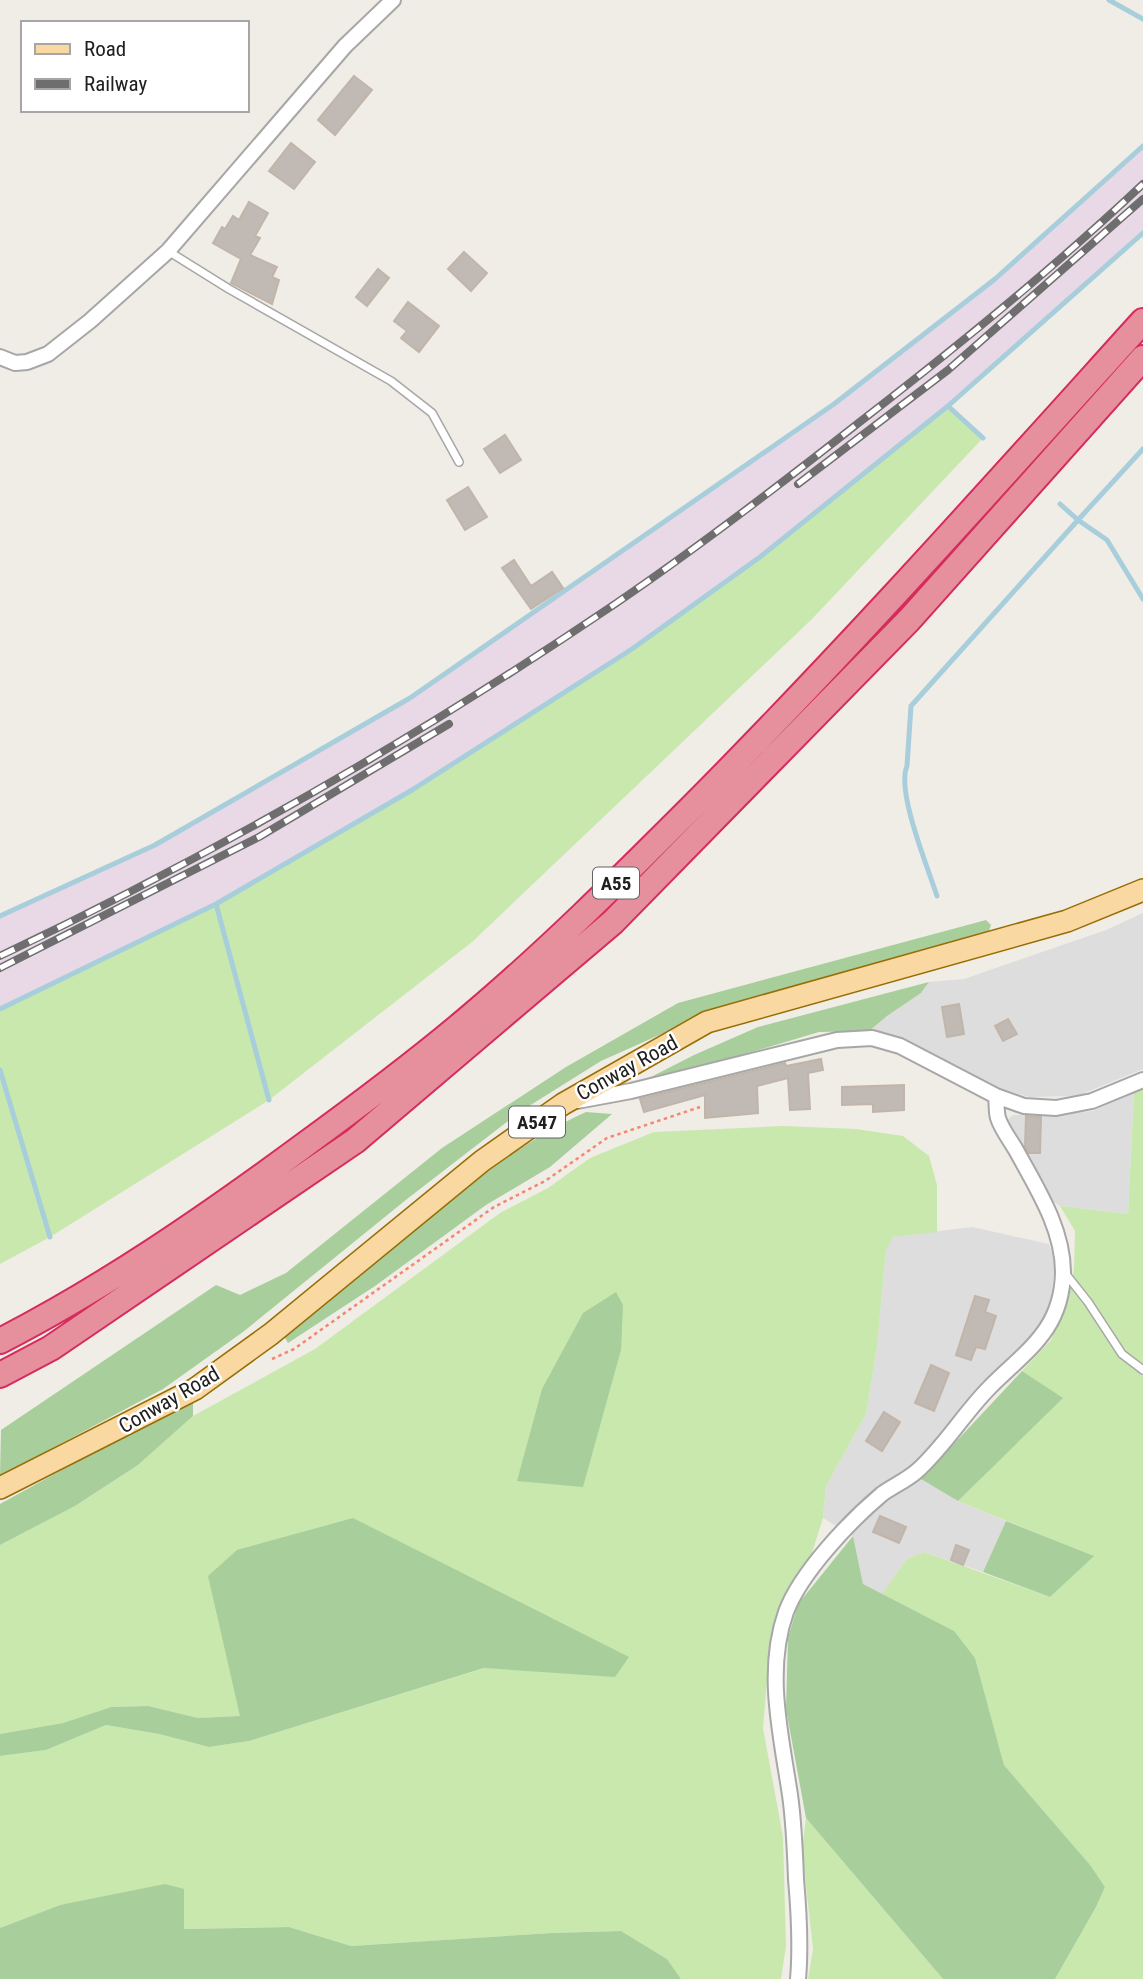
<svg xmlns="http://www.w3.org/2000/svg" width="1143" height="1979" font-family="'Roboto Condensed',sans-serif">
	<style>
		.residential { fill: #dedddd }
		.industrial { fill: #e9d8e5 }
		.grass { fill: #c8e8ae }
		.forest { fill: #a8ce9c }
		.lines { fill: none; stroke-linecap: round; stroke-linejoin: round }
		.stream { stroke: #a8cedc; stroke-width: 5 }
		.building { fill: #c1b9b3; stroke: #c1b5a9; stroke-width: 2 }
		.lane-casing { stroke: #a7a7a7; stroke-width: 10 }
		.street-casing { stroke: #a7a7a7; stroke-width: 18 }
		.primary-casing { stroke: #976d04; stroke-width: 24 }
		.highway-casing { stroke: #d62b5d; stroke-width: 28 }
		.path { stroke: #f68571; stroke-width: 2.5; stroke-dasharray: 3.5 3.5; stroke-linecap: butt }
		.lane { stroke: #fff; stroke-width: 7 }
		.street { stroke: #fff; stroke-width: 14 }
		.primary { stroke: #f9d8a2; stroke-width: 21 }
		.highway { stroke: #e5909c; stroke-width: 24 }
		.rail-casing { stroke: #6e6e6e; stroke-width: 8 }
		.rail { stroke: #fff; stroke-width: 5; stroke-dasharray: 16; stroke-linecap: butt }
		.labels { text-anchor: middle; stroke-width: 5; stroke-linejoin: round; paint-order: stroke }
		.shield { fill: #fff; stroke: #636363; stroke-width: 2 }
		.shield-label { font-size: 19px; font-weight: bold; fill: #202020 }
		.street-label { font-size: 21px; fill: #202020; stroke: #fff }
	</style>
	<rect width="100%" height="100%" fill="#f0ede6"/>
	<path class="residential" d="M1143 913V1069L1077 1096 1029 1097 990 1085 920 1048 891 1035 869 1031 887 1016 921 993 929 982 964 979 1106 930Z
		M1134 1093 1128 1214 1060 1206 1049 1199 1006 1121 1013 1115H1057L1093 1111Z
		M972 1227 1049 1244 1055 1263 1050 1304 1043 1322 1029 1343 989 1377 923 1455 907 1469 958 1501 1006 1521 983 1572 924 1552 906 1560 882 1594 863 1584 853 1536 823 1518 826 1486 866 1414 877 1347 886 1250 892 1237Z"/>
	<path class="industrial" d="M1143 146V233L948 406 760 557 632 649 412 790 216 904 0 1009V916L155 845 410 698 834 404 995 279Z"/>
	<path class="grass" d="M948 406 983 438 812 619 472 942 269 1100 50 1237 0 1264V1009L216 904 413 790 632 649 760 557Z
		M1143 1089V1979H1055L1096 1907 1105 1887 1091 1866 1004 1765 975 1658 952 1630 882 1594 906 1560 924 1552 1050 1597 1093 1556 958 1501 1062 1398 1022 1371 1051 1340 1064 1310 1074 1269 1075 1231 1060 1206 1128 1214 1134 1093Z
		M783 1126 856 1129 903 1136 929 1156 937 1185V1232L893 1237 886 1250 877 1347 866 1414 826 1486 823 1518 811 1556 782 1603 770 1645 763 1728 783 1837 786 1946 781 1979H681L667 1959 621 1931 552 1933 351 1946 289 1927 183 1929 184 1889 60 1905 0 1928V1756L46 1750 106 1725 159 1734 209 1747 249 1741 485 1668 615 1676 353 1518 241 1716 198 1718 148 1706 111 1707 63 1723 0 1734V1545L75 1506 138 1465 193 1416 315 1349 500 1213 548 1188 590 1158 654 1132Z
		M806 1818 943 1979H808L813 1949 802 1849Z"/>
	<path class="forest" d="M986 920 991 925 989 931 704 1015 601 1061 521 1111 407 1199 243 1332 163 1389 0 1476 1 1430 216 1285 240 1295 286 1273 442 1148 566 1067 678 1003Z
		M929 982 921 993 887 1016 869 1031 819 1032 688 1071 647 1079 694 1055 758 1027Z
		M586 1112 612 1114 550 1167 486 1205 375 1286 288 1343 284 1336C334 1294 383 1253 434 1213 482 1175 531 1137 586 1112Z
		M616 1292 623 1305 621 1350 583 1487 517 1481 542 1389 583 1313Z
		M1022 1371 1063 1398 958 1501 921 1479Z
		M193 1402V1416L138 1465 75 1506 0 1545V1504L111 1443Z
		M353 1518 629 1657 615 1677 484 1668 249 1741 209 1747 159 1734 106 1725 46 1750 0 1756V1734L63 1723 111 1707 148 1706 198 1718 240 1716 208 1576 237 1550Z
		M1006 1521 1094 1556 1050 1597 983 1572Z
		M853 1536 863 1584 954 1631 975 1658 1004 1765 1091 1866 1105 1887 1096 1907 1055 1979H943L806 1818 786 1709 788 1638 798 1604Z
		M165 1884 184 1889V1929L289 1927 351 1946 552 1933 621 1931 667 1959 681 1979H0V1928L60 1905Z"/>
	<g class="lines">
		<path class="stream" d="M1109 0 1143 19
			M948 406 983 438
			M1060 504 1078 520 1143 449
			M937 896C928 868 896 791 907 766L911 706 1078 520 1107 540 1143 599
			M216 904 269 1100
			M0 916 155 845 410 698 834 404 995 279 1143 146
			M0 1009 216 904 412 790 632 649 760 557 948 406 1143 233
			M0 1070 50 1237"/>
	</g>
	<path class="building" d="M354 76 372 90 335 135 318 120Z
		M291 143 315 162 294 189 269 171Z
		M249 202 268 213 255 236 260 238 250 255 277 267 272 277 279 280 272 304 231 283 241 259 213 243 222 227 225 229 233 216 239 220Z
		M464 252 487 273 471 291 448 269Z
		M378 269 389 278 367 306 356 297Z
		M408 302 439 326 419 352 401 338 407 331 394 321Z
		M505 435 521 460 500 473 484 449Z
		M468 487 487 517 465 530 447 500Z
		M514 560 531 586 552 572 563 588 531 609 502 568Z
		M959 1004 964 1034 947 1037 942 1007Z
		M1008 1019 1017 1034 1003 1041 995 1026Z
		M821 1059 823 1070 808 1073 810 1109 790 1110 788 1078 757 1086 758 1113 705 1118V1095L644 1112 640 1099 785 1063 786 1066Z
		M904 1085V1110L873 1112V1104L842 1105V1087Z
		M1026 1116 1041 1117 1040 1153H1028L1025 1147Z
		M975 1296 989 1300 985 1312 996 1316 985 1349 976 1347 971 1360 956 1355Z
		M931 1365 949 1373 934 1411 915 1403Z
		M884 1412 900 1422 882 1451 866 1441Z
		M880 1516 906 1527 899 1543 873 1532Z
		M956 1545 969 1550 963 1565 951 1560Z"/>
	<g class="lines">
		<defs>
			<path id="lane" d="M168 251 229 289 391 381 432 413 459 462
				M1065 1273 1088 1302 1122 1354 1143 1370"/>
			<path id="street" d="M0 357 15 363 27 362 48 354 90 321 168 251 345 46 393 0
				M577 1101 631 1091 837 1040 872 1038 900 1046 996 1096 1024 1106 1056 1108 1092 1101 1143 1080
				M798 1979C801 1945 799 1913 796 1879 795 1851 794 1823 790 1795 781 1735 765 1671 786 1612 801 1572 850 1521 882 1494 893 1486 907 1480 917 1471 945 1446 964 1413 990 1387 1027 1350 1062 1330 1063 1272 1063 1228 1036 1187 1016 1150 1010 1140 1001 1128 998 1118 996 1111 997 1103 996 1096"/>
			<path id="primary" d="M0 1488 195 1389 271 1334 482 1161 563 1104 707 1022 1067 921 1143 890"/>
			<path id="highway" d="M0 1341C105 1287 204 1219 299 1149 358 1106 416 1063 471 1016 548 951 619 880 690 809 847 651 994 486 1143 321
				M0 1375 51 1348 355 1141 613 922 909 620 1143 358"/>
		</defs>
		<use href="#lane" class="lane-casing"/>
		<use href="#street" class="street-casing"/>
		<use href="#primary" class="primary-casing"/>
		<use href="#highway" class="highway-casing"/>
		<path class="path" d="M272 1359 294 1349 494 1207 545 1181 607 1138 700 1107"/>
		<use href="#lane" class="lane"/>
		<use href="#street" class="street"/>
		<use href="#primary" class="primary"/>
		<use href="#highway" class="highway"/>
		<defs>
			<path id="rail" d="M798 484 948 370 1143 199
				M0 956C213 855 420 736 615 604 700 546 781 484 861 421 958 346 1054 268 1143 184
				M0 968 259 837 449 724"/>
		</defs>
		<use href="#rail" class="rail-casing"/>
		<use href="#rail" class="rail"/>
	</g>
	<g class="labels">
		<g class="shield">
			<rect x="593" y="867.5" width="46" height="31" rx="5"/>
			<rect x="509" y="1106.5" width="56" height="31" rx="5"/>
		</g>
		<g class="shield-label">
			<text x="616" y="890">A55</text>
			<text x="537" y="1129">A547</text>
		</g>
		<g class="street-label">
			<text transform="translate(627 1068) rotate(-29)" y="7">Conway Road</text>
			<text transform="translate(169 1400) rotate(-30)" y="7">Conway Road</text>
		</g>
	</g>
	<rect x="21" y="21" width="228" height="91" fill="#ffffff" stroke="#a6a6a6" stroke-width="2"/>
	<rect x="35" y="44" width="35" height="10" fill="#f9d8a2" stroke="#a6a6a6" stroke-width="2"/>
	<text x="84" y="56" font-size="21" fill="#202020">Road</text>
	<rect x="35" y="79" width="35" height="10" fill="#6e6e6e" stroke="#a6a6a6" stroke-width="2"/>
	<text x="84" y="91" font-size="21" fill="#202020">Railway</text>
</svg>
